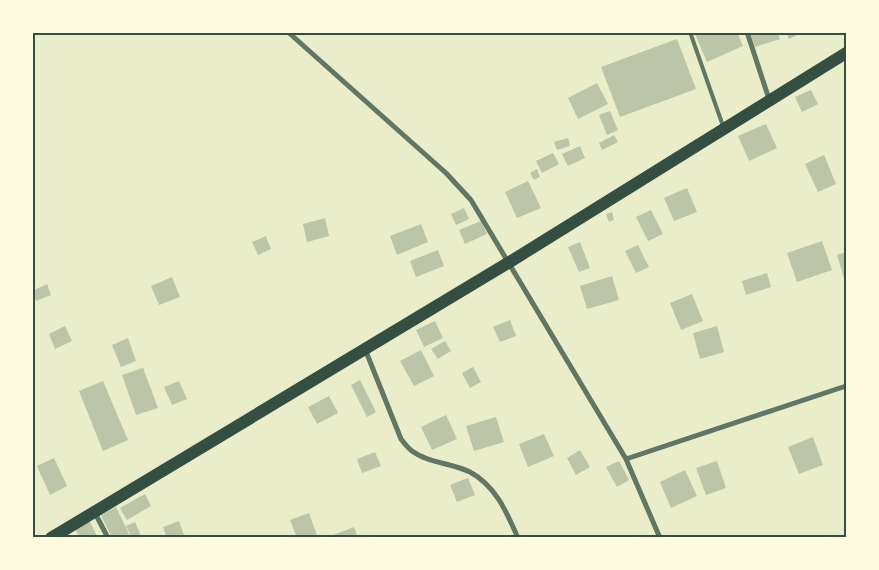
<svg xmlns="http://www.w3.org/2000/svg" width="879" height="570" font-family="'DM Sans',sans-serif">
	<style>
		.building { fill: #bcc5a7 }
		.lines { fill: none; stroke-linecap: round; stroke-linejoin: round }
		.service { stroke: #617663; stroke-width: 4 }
		.minor { stroke: #617663; stroke-width: 5 }
		.primary { stroke: #344e41; stroke-width: 12 }
		.neatline { fill: none; stroke: #344e41; stroke-width: 2 }
	</style>
	<rect width="100%" height="100%" fill="#e9edc9"/>
	<path class="building" d="M694 32H737L743 46 707 62Z
		M750 32H778L780 39 755 47Z
		M786 32H803L789 39Z
		M677 39 696 89 620 117 601 67Z
		M597 83 608 104 578 119 568 98Z
		M811 90 818 104 802 112 795 97Z
		M610 111 618 130 607 135 599 115Z
		M766 124 777 148 749 161 738 136Z
		M614 135 618 142 602 150 599 143Z
		M568 138 570 146 557 150 554 142Z
		M580 146 585 158 568 166 562 154Z
		M553 153 559 164 542 173 536 161Z
		M824 155 836 184 818 192 805 164Z
		M537 169 540 177 534 180 530 173Z
		M528 181 541 208 517 218 505 192Z
		M687 188 697 212 674 221 664 198Z
		M464 208 469 219 456 225 451 214Z
		M651 210 663 234 648 241 636 217Z
		M612 212 614 220 609 222 606 214Z
		M325 218 329 236 307 242 303 224Z
		M481 221 487 234 465 244 459 230Z
		M421 224 428 242 397 255 390 236Z
		M266 236 271 249 258 255 252 242Z
		M822 241 832 270 797 282 787 253Z
		M580 242 590 268 579 272 568 247Z
		M638 245 649 267 636 273 625 251Z
		M438 250 444 266 416 277 410 261Z
		M846 252V285L837 255Z
		M767 273 771 287 746 295 742 281Z
		M612 276 619 300 587 309 580 286Z
		M172 277 180 297 159 305 151 286Z
		M47 284 51 295 36 301 32 291Z
		M692 294 703 321 681 330 670 303Z
		M510 320 516 336 500 342 493 327Z
		M435 321 443 338 424 347 416 330Z
		M65 326 72 341 55 349 49 334Z
		M717 326 724 352 700 359 693 333Z
		M128 338 136 361 121 367 112 345Z
		M445 341 451 351 438 359 431 349Z
		M421 350 434 376 414 386 400 361Z
		M473 367 481 382 470 388 462 373Z
		M143 368 158 408 136 415 122 375Z
		M360 380 376 412 367 417 351 385Z
		M103 381 128 440 103 451 79 391Z
		M179 381 187 399 172 405 164 387Z
		M329 396 338 413 317 424 308 407Z
		M446 415 457 439 432 450 421 427Z
		M496 417 504 442 474 451 466 426Z
		M544 434 554 456 528 467 519 444Z
		M813 437 823 465 799 474 788 447Z
		M580 450 590 467 576 475 567 458Z
		M375 452 381 466 362 473 357 459Z
		M54 458 67 486 50 495 37 466Z
		M619 461 629 480 617 487 606 467Z
		M717 461 726 488 706 495 696 468Z
		M685 470 697 496 671 508 660 482Z
		M468 478 475 495 457 502 450 485Z
		M145 494 151 506 127 520 120 508Z
		M116 507 131 538H112L101 515Z
		M309 513 318 538H297L290 520Z
		M88 518 98 538H80L73 526Z
		M179 521 185 538H167L163 527Z
		M135 522 142 538H132L126 526Z
		M354 527 358 538H328V537Z"/>
	<g class="lines">
		<path class="service" d="M690 32 723 126"/>
		<path class="minor" d="M288 32 446 173 471 200 626 459 660 538
			M747 32 769 99
			M365 349 401 439C404 443 408 448 412 451 428 463 452 463 470 472 496 486 507 513 518 538
			M626 459 846 386
			M94 511 108 538"/>
		<path class="primary" d="M51 538 508 263 846 53"/>
	</g>
	<rect width="879" height="570" fill="none" stroke="#fefae0" stroke-width="68"/>
	<rect x="34" y="34" width="811" height="502" class="neatline"/>
</svg>
